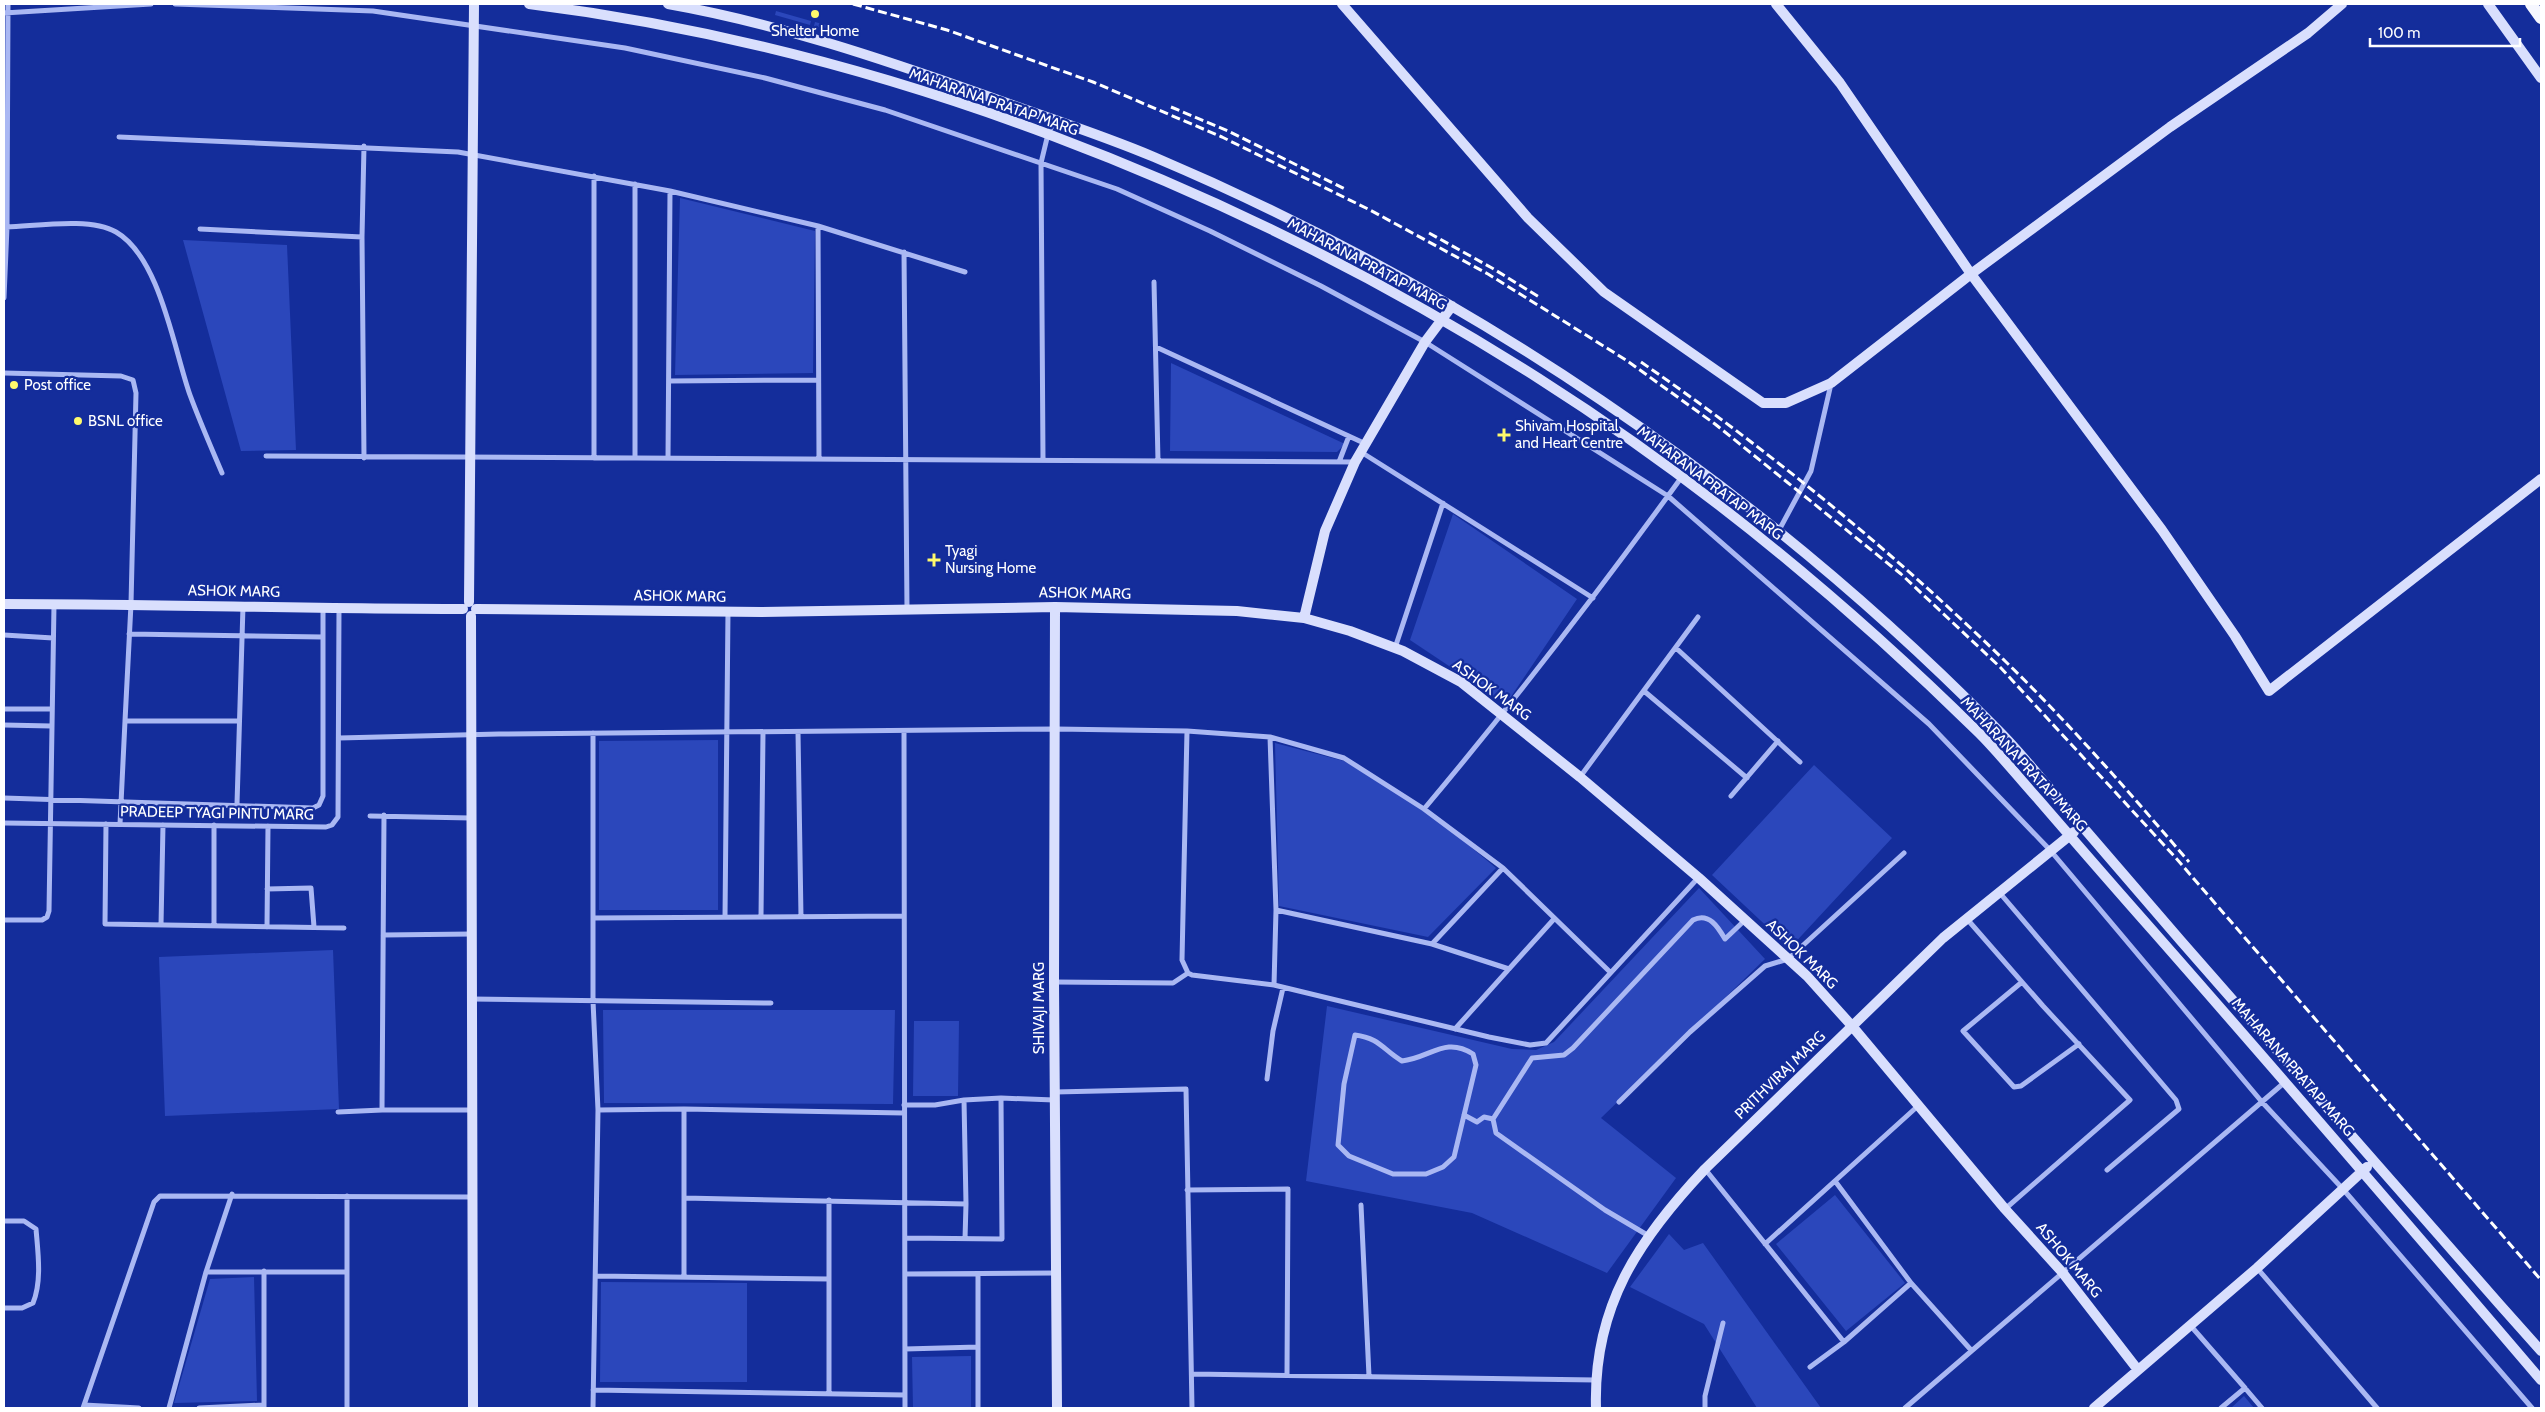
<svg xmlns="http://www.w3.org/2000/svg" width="2545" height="1412" font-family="Cabin,sans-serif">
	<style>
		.green { fill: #2b47bb }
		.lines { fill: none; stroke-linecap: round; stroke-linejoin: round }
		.street { stroke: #aab8f3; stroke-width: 5 }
		.secondary { stroke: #d9dffd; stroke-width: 10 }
		.primary { stroke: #f6f7ff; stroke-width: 12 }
		.rail { stroke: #fff; stroke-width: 3; stroke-dasharray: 9 4; stroke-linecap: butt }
		.poi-dot { fill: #fffa6c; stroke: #142d9b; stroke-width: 2 }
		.labels { text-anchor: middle; stroke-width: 4.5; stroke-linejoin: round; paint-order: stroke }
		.poi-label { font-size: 15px; fill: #fff; stroke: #142d9b; text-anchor: start }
		.street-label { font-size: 15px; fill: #fff; stroke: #142d9b }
	</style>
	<rect width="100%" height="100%" fill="#142d9b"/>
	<path class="green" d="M776 11 811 21 810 25 775 15Z
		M815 22 850 31 849 35 814 26Z
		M680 198 815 231 813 373 675 375Z
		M183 240 287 245 296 450 241 451Z
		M1171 363 1345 444 1337 452 1170 451Z
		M1453 514 1577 599 1506 704 1410 640Z
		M718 740V910H599V741Z
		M1275 743 1344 761 1429 812 1496 868 1428 937 1279 906Z
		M1814 765 1892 838 1790 948 1712 875Z
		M1699 888 1765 959 1601 1118 1676 1178 1607 1273 1472 1213 1306 1181 1327 1006 1512 1049 1536 1050 1554 1042Z
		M333 950 339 1109 165 1116 159 957Z
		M603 1010H895L893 1104 604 1103Z
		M914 1021H959L958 1096H913Z
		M1835 1195 1905 1283 1846 1331 1776 1244Z
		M1669 1234 1684 1250 1703 1243 1821 1408H1757L1704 1324 1630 1287Z
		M254 1277 257 1401 174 1403 210 1279Z
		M601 1282 747 1283V1382H600Z
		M971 1356V1408H913L912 1357Z
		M2244 1396 2254 1408H2231Z"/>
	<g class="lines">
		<path class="street" d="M175 4 373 11 625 48 765 78 885 110 1117 189 1210 231 1321 286 1425 342 1668 496 1929 724 2050 850 2262 1102 2342 1188 2532 1408
			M4 13 151 4
			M119 137 458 152 670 191 818 226 965 272
			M818 226 819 459
			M7 227C37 226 90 217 116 232 160 257 174 350 190 395 200 422 211 447 222 473
			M200 229 362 237
			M904 252 907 609
			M1154 282 1158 461
			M4 298 7 227 8 4
			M1156 347 1366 444
			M4 373 121 376 133 380 136 393 131 604 125 721H238
			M669 381 817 380
			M1361 452 1593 598
			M266 456 1355 462
			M364 458 362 237 364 146
			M594 458V176
			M635 458V184
			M668 458 670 191
			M1043 460 1041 163 1048 134 1055 120
			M1339 462 1349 436
			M1778 532 1811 471 1831 384
			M129 634 323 637
			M4 635 53 638
			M1395 648 1443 503
			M1676 648 1800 762
			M1644 691 1747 778
			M4 709H52
			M4 725 51 726
			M904 731 905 1408
			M1187 731 1182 960 1188 973 1192 975 1274 985 1489 1037 1530 1045 1546 1043 1698 878
			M798 732 801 917
			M593 733V1001L598 1110 593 1408
			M1270 737 1276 910 1274 985
			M339 738 499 734 1056 729 1187 731 1270 737 1344 758 1424 809 1503 868 1610 972
			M1580 777 1698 617
			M1731 796 1778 741
			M4 798 313 808 319 805 323 796V609
			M237 804 243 606
			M1424 809C1514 702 1599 591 1681 478
			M384 815 382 1110H472
			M370 816 471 818
			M4 823 326 827 332 825 338 817 339 609
			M106 824 105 924 344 928
			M120 824 125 721
			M267 889 311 888 314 927
			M1999 892 2176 1100 2179 1109 2107 1170
			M1276 910 1432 944 1503 868
			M725 917 728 611
			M761 917 763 732
			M593 918 904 916
			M1967 919 2043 1006 2130 1100 2005 1209
			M4 920H42L47 917 49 911 54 605
			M161 925 163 825
			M214 926V825
			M267 927 268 826
			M383 935 472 934
			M1432 944 1509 969
			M1054 982 1173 983 1188 973
			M2022 982 1963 1031 2014 1087 2021 1086 2079 1044
			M472 999 771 1003
			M1455 1029 1554 919
			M1355 1035C1380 1038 1383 1050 1402 1061 1430 1058 1445 1036 1473 1054L1476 1065 1454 1157 1443 1167 1426 1174H1393L1349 1156 1338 1145 1344 1084Z
			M1267 1079 1273 1031 1283 988
			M1055 1092 1186 1089 1192 1408
			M1619 1102 1690 1032 1765 966 1788 959 1904 853
			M904 1105H935L964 1100 1001 1098 1054 1100
			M684 1109V1277
			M598 1110 684 1109 904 1113
			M338 1112 382 1110
			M1464 1115 1477 1122 1484 1117 1493 1119 1496 1133 1605 1210 1649 1236
			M1493 1119 1532 1058 1564 1055 1573 1048 1693 920C1709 912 1718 927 1725 939L1745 920
			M1705 1169 1844 1342
			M1835 1181 1911 1283 1971 1350
			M1187 1190 1288 1189 1287 1375
			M347 1196V1408
			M684 1198 966 1204 964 1100
			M829 1200V1393
			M1361 1205 1369 1376
			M4 1221H24L36 1229C38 1253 42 1281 33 1303L22 1308H4
			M905 1238 1002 1239 1001 1098
			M965 1239 966 1204
			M1765 1244 1919 1105
			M2257 1268 2377 1408
			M264 1271V1408
			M206 1272H347
			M905 1274 1056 1273
			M978 1274V1408
			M596 1276 829 1279
			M2190 1325 2245 1388
			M905 1349 978 1347
			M1810 1367 1844 1342 1911 1283
			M1193 1374 1596 1380
			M593 1390 905 1395
			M84 1405 139 1408
			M83 1408 154 1202 160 1196 472 1197
			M169 1408 206 1272 232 1194
			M199 1408 264 1405
			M1705 1408V1396L1723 1323
			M1905 1408 2285 1082
			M2221 1408 2245 1388 2262 1408"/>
		<path class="secondary" d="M529 4C882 48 1239 188 1538 378 1697 479 1845 601 1979 733 2000 754 2018 777 2038 799 2076 843 2115 888 2154 932 2284 1080 2413 1230 2541 1380
			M668 4C776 23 883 59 987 96 1042 116 1100 134 1154 157 1466 289 1756 485 1994 726 2017 748 2036 773 2057 797 2098 845 2140 893 2181 941 2300 1078 2420 1215 2541 1351
			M1342 4 1528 218 1604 292 1763 403H1786L1831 383 1971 274 2170 127 2308 33 2342 4
			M1776 4 1840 83 1971 274 2162 530 2235 636 2269 691 2541 479
			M2488 4 2541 78
			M469 602 474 4
			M4 604C157 604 310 609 463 609
			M1055 607 1054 982 1057 1408
			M476 609 761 612 1055 607 1237 611 1304 618 1350 631 1403 651 1461 682 1580 777 1699 878 1807 976 1852 1026 2005 1209 2062 1272 2138 1370
			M471 616 473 1408
			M1304 618 1325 531 1355 462 1425 342 1452 306
			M1596 1408C1593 1307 1638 1240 1705 1169L1943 938 2074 832
			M2094 1408 2257 1268 2367 1167"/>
		<path class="primary" d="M2531 4 2541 18"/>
		<path class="rail" d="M853 4 947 30 1093 82 1222 137 1370 210 1488 274 1626 360 1715 424 1901 574 2000 667 2175 857 2541 1280
			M1171 107 1228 131 1347 190
			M1429 233 1492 268 1539 297
			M1641 362C1770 451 1892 551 2005 661 2070 724 2130 793 2189 862"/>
	</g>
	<g class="poi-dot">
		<circle cx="815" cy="14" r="5"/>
		<circle cx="14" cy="385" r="5"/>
		<circle cx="78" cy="421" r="5"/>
		<path d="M1501.5 427.5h5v5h5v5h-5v5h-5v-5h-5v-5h5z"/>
		<path d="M931.5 552.5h5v5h5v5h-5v5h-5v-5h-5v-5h5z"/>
	</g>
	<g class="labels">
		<g class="poi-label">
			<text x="815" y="36" text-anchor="middle">Shelter Home</text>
			<text x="24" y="390">Post office</text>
			<text x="88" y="426">BSNL office</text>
			<text x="1515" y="431">Shivam Hospital<tspan x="1515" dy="17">and Heart Centre</tspan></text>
			<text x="945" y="556">Tyagi<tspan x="945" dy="17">Nursing Home</tspan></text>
		</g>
		<g class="street-label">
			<text transform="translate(994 102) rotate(19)" y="5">MAHARANA PRATAP MARG</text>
			<text transform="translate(1367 264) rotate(28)" y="5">MAHARANA PRATAP MARG</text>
			<text transform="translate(1710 483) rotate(37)" y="5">MAHARANA PRATAP MARG</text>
			<text transform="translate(234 591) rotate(1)" y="5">ASHOK MARG</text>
			<text transform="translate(1085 593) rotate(1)" y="5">ASHOK MARG</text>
			<text transform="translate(680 596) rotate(1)" y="5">ASHOK MARG</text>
			<text transform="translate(1492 690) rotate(36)" y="5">ASHOK MARG</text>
			<text transform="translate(2024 764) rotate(47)" y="5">MAHARANA PRATAP MARG</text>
			<text transform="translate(217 813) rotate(1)" y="5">PRADEEP TYAGI PINTU MARG</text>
			<text transform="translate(1802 954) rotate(44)" y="5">ASHOK MARG</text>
			<text transform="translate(1039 1008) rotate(-90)" y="5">SHIVAJI MARG</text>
			<text transform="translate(2293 1067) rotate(49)" y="5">MAHARANA PRATAP MARG</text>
			<text transform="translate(1780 1075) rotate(-44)" y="5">PRITHVIRAJ MARG</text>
			<text transform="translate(2069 1260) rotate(50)" y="5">ASHOK MARG</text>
		</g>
	</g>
	<rect width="2545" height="1412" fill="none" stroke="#ffffff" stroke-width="10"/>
	<path d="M2370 38v8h150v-8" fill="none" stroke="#ffffff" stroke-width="2.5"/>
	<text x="2378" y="38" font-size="15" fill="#ffffff" stroke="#142d9b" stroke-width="4" paint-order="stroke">100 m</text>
</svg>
